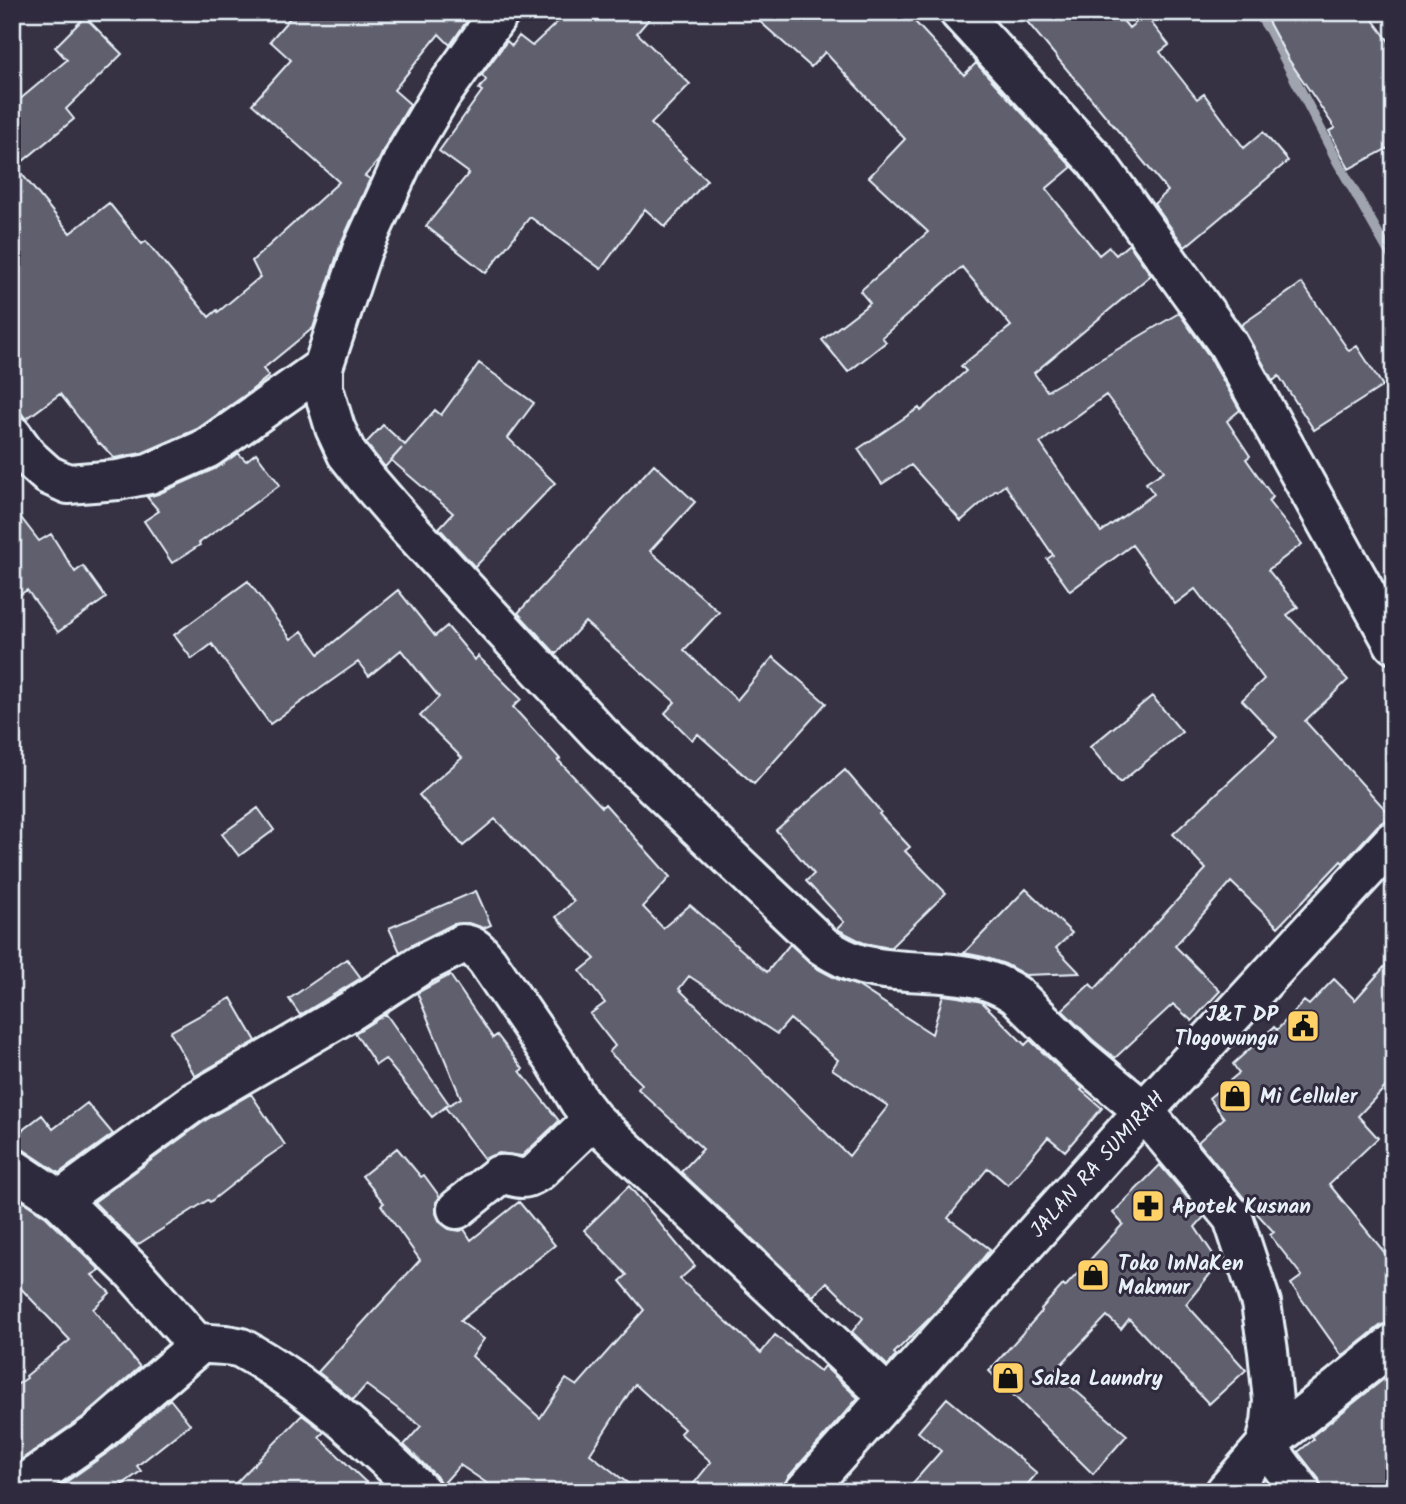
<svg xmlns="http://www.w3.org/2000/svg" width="1406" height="1504" font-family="Kalam,sans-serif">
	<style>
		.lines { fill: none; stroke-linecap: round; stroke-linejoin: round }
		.stream { stroke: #a0a4af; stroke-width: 10 }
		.building { fill: #605e6e; stroke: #e8f1f8; stroke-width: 2; fill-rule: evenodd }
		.minor-casing { stroke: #e8f1f8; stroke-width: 44 }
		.major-casing { stroke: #e8f1f8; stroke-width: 44 }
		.minor { stroke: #2f2a3d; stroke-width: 38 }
		.major { stroke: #2f2a3d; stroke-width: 38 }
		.labels { text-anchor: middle; stroke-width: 6; stroke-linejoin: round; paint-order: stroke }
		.poi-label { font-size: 21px; font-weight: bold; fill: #e8f1f8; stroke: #2f2a3d; text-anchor: start }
		.street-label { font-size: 21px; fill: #e8f1f8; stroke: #2f2a3d }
	</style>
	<rect width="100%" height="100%" fill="#363244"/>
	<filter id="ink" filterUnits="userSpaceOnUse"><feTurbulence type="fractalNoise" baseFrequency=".0143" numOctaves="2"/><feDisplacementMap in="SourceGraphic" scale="14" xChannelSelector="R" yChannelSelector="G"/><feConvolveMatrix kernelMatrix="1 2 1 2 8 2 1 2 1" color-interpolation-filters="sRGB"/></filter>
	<g filter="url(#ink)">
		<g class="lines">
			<path class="stream" d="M1257 12 1270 31 1337 161 1394 261"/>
		</g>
		<path class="building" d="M295 12H473L450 45 439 34 394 90 410 104 387 143 379 160 365 176 370 179 341 243 313 328 263 369 269 376 248 393 197 429 142 453 114 458 100 443 99 444 60 394 26 419 12 401V106L67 60 55 47 85 17 122 54 66 109 74 119 16 167 70 233 109 203 142 244 146 241 209 317 217 310 218 312 260 277 252 261 339 182 252 104 291 60 270 41Z
			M568 12H655L637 33 690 84 651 124 686 158 684 159 707 180 665 227 645 209 601 269 530 217 486 273 426 226 469 173 439 151 482 91 479 89 486 80 482 75 507 41 512 46 519 36 532 46Z
			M749 12H906L964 75 976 63 1072 167 1046 189 1099 255 1109 247 1116 255 1129 244 1151 275 1034 373 1047 391 1179 313 1209 356 1240 410 1227 421 1250 456 1246 459 1273 497 1268 501 1302 544 1268 570 1298 607 1287 615 1348 680 1305 721 1394 819H1387L1378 825 1343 863 1341 861 1278 927 1231 882 1175 946 1220 991 1192 1021 1173 1004 1115 1058 1093 1040 1062 1010 1090 984 1095 989 1206 869 1173 834 1277 737 1242 700 1264 679 1195 589 1175 604 1132 545 1070 591 1047 559 1053 555 1005 485 997 491 996 490 961 521 911 465 882 484 858 449 919 408 921 411 966 371 961 366 1011 326 962 267 882 337 886 342 848 372 822 340 870 303 860 291 928 232 869 177 905 139 825 52 811 67ZM1106 395 1164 471 1146 483 1154 494 1101 532 1040 443Z
			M1019 12H1116L1129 28 1145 15 1169 45 1160 52 1197 99 1204 94 1244 148 1263 132 1288 161 1185 247 1154 204 1168 191Z
			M1263 12H1367L1394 48V145L1349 169 1329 131 1335 128 1289 60Z
			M1302 283 1349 351 1357 346 1383 386 1314 430 1279 376 1273 381 1241 325Z
			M479 363 534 403 508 438 555 483 475 567 439 528 453 513 391 460 402 448 385 467 366 443 383 425 405 445 435 410 441 415Z
			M238 453 246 461 256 453 280 485 199 543 200 545 172 563 144 521 159 511 147 497 158 494 217 468Z
			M654 464 695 502 650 551 719 612 684 650 737 700 773 657 826 703 754 784 698 734 692 740 665 713 675 702 585 622 556 654 518 613Z
			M12 506 39 541 51 534 75 572 83 566 106 598 58 632 27 590 12 600Z
			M248 581 291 639 302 631 319 654 398 590 435 636 447 626 475 660 478 656 521 699 513 707 560 759 558 760 602 807 605 804 670 877 643 907 663 928 690 905 767 972 790 944 816 968 837 979 858 986 932 1034 943 995 958 997 982 1002 1025 1045 1030 1040 1063 1072 1083 1088 1081 1090 1102 1108 1065 1151 1048 1137 1008 1185 988 1168 948 1218 990 1249 979 1263 933 1315 894 1353 896 1355 888 1366 852 1332 863 1318 827 1282 813 1296 681 1172 703 1149 638 1089 642 1084 609 1052 615 1046 590 1014 605 1003 580 971 595 959 556 917 574 901 495 819 463 846 419 795 462 758 420 716 439 697 401 650 369 676 358 662 270 724 212 644 192 659 174 635ZM689 976 777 1034 790 1019 838 1060 832 1069 888 1106 849 1156 679 989Z
			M1152 696 1182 732 1120 783 1090 747Z
			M845 770 881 812 879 814 910 847 905 851 946 893 890 948 864 943 837 929 844 922 806 881 814 874 776 830Z
			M258 808 274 830 239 856 222 834Z
			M1026 889 1072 933 1056 948 1080 973 1025 975 1005 964 984 957 964 953Z
			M476 891 491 925 484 928 468 923 453 924 412 945 400 952 389 928Z
			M1394 956V1078L1358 1116 1378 1138 1329 1184 1394 1264V1322L1380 1326 1342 1356 1291 1284 1302 1276 1270 1235 1274 1232 1252 1208 1198 1142 1224 1118 1209 1098 1239 1073 1233 1064 1274 1027 1277 1030 1304 1001 1309 1005 1334 979 1355 1000Z
			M347 959 361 978 300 1015 289 999Z
			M450 975 493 1038 497 1035 523 1069 520 1071 559 1121 522 1156 499 1153 484 1159 445 1107 461 1098 417 993Z
			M231 998 256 1041 195 1076 170 1032Z
			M386 1014 449 1104 432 1117 385 1059 376 1065 355 1033Z
			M251 1094 285 1145 266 1158 210 1202 208 1200 137 1245 94 1202 206 1120Z
			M87 1103 113 1134 59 1173 24 1150 12 1146V1138L42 1115 53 1129Z
			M397 1148 421 1177 424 1175 440 1197 436 1202V1213L440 1222 449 1229 460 1231 464 1229 471 1240 519 1202 555 1245 460 1321 484 1339 472 1356 540 1418 566 1379 577 1386 644 1310 620 1281 627 1275 584 1230 629 1186 695 1266 680 1279 761 1353 775 1335 820 1371 824 1366 858 1398 788 1477 780 1492H687L711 1462 680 1433 684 1429 635 1384 590 1454 639 1492H500L460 1465 442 1485 436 1476 404 1445 421 1426 366 1385 353 1400 318 1372 420 1260 381 1205 384 1203 362 1176Z
			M1160 1165 1204 1217 1195 1227 1219 1263 1186 1304 1246 1370 1209 1404 1129 1319 1121 1329 1107 1316 1054 1372 1127 1435 1093 1474 989 1371 1042 1311 1041 1309 1063 1285 1065 1287 1123 1224 1113 1213Z
			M12 1194 46 1217 100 1270 92 1275 110 1293 93 1309 140 1367 83 1417 19 1461 12 1452V1388L27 1378 26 1376 70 1340 12 1279Z
			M1394 1371V1492H1322L1319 1479 1298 1452 1314 1439 1312 1436Z
			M947 1398 1037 1473 1021 1492H905L941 1451 918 1432Z
			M170 1399 190 1424 137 1466 141 1471 112 1492H52L110 1451Z
			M302 1415 324 1432 319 1437 376 1492H227Z"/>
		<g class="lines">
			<defs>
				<path id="minor" d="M500 12 441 95 406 154 362 250 323 367V388L335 428 347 454 370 483 408 527 600 734 823 946C835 954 848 961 862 965 914 978 970 963 1016 995L1078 1056 1144 1111 1233 1218 1261 1303 1268 1351 1273 1401 1271 1422 1266 1445 1301 1492
					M959 12 1095 160 1228 344 1394 644
					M12 435 28 457 48 475 68 484 118 480 149 474 208 448 323 367
					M12 1168 60 1200 133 1272 193 1340C206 1347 224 1342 241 1348 309 1385 365 1438 421 1492
					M60 1200 194 1102 352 1010 422 964 462 944C474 944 479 952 487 961L555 1061 579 1101 593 1119 888 1396
					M457 1209 499 1175C508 1173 514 1178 522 1178 529 1178 534 1174 539 1171L593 1119
					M13 1492 96 1434 200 1344
					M1225 1492 1266 1445 1394 1343"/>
				<path id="major" d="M804 1492 1144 1111 1394 840"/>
			</defs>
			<use href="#minor" class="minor-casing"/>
			<use href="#major" class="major-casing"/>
			<use href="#minor" class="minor"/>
			<use href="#major" class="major"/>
		</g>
	</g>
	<defs>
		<symbol id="civic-square" viewBox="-11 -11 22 22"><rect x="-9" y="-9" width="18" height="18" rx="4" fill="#ffd166" stroke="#2f2a3d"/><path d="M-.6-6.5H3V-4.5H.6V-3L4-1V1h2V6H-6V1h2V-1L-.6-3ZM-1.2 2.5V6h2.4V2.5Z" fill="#111"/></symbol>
		<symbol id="shop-square" viewBox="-11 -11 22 22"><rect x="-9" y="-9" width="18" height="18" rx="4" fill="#ffd166" stroke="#2f2a3d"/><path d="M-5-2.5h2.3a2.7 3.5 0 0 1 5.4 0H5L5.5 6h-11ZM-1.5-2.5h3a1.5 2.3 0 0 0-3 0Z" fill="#111"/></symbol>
		<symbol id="pharmacy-square" viewBox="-11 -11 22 22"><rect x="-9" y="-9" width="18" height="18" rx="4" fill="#ffd166" stroke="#2f2a3d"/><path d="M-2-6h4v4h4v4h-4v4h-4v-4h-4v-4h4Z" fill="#111"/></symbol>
	</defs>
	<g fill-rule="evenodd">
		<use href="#civic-square" x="1284" y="1007" width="38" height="38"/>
		<use href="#shop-square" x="1216" y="1077" width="38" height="38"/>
		<use href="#pharmacy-square" x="1129" y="1187" width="38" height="38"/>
		<use href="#shop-square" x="1074" y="1256" width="38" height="38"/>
		<use href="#shop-square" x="989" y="1359" width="38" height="38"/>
	</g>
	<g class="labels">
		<g class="poi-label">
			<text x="1278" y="1021" text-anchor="end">J&amp;T DP<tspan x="1278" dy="24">Tlogowungu</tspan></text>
			<text x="1260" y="1103">Mi Celluler</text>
			<text x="1172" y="1213">Apotek Kusnan</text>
			<text x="1118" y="1270">Toko InNaKen<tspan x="1118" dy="24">Makmur</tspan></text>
			<text x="1032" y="1385">Salza Laundry</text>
		</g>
		<g class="street-label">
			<text transform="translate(1097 1164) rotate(-48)" y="7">JALAN RA SUMIRAH</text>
		</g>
	</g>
	<rect width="1406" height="1504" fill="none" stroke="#2f2a3d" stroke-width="42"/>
	<rect x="21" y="21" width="1364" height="1462" fill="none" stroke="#e8f1f8" stroke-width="2.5" filter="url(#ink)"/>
</svg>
